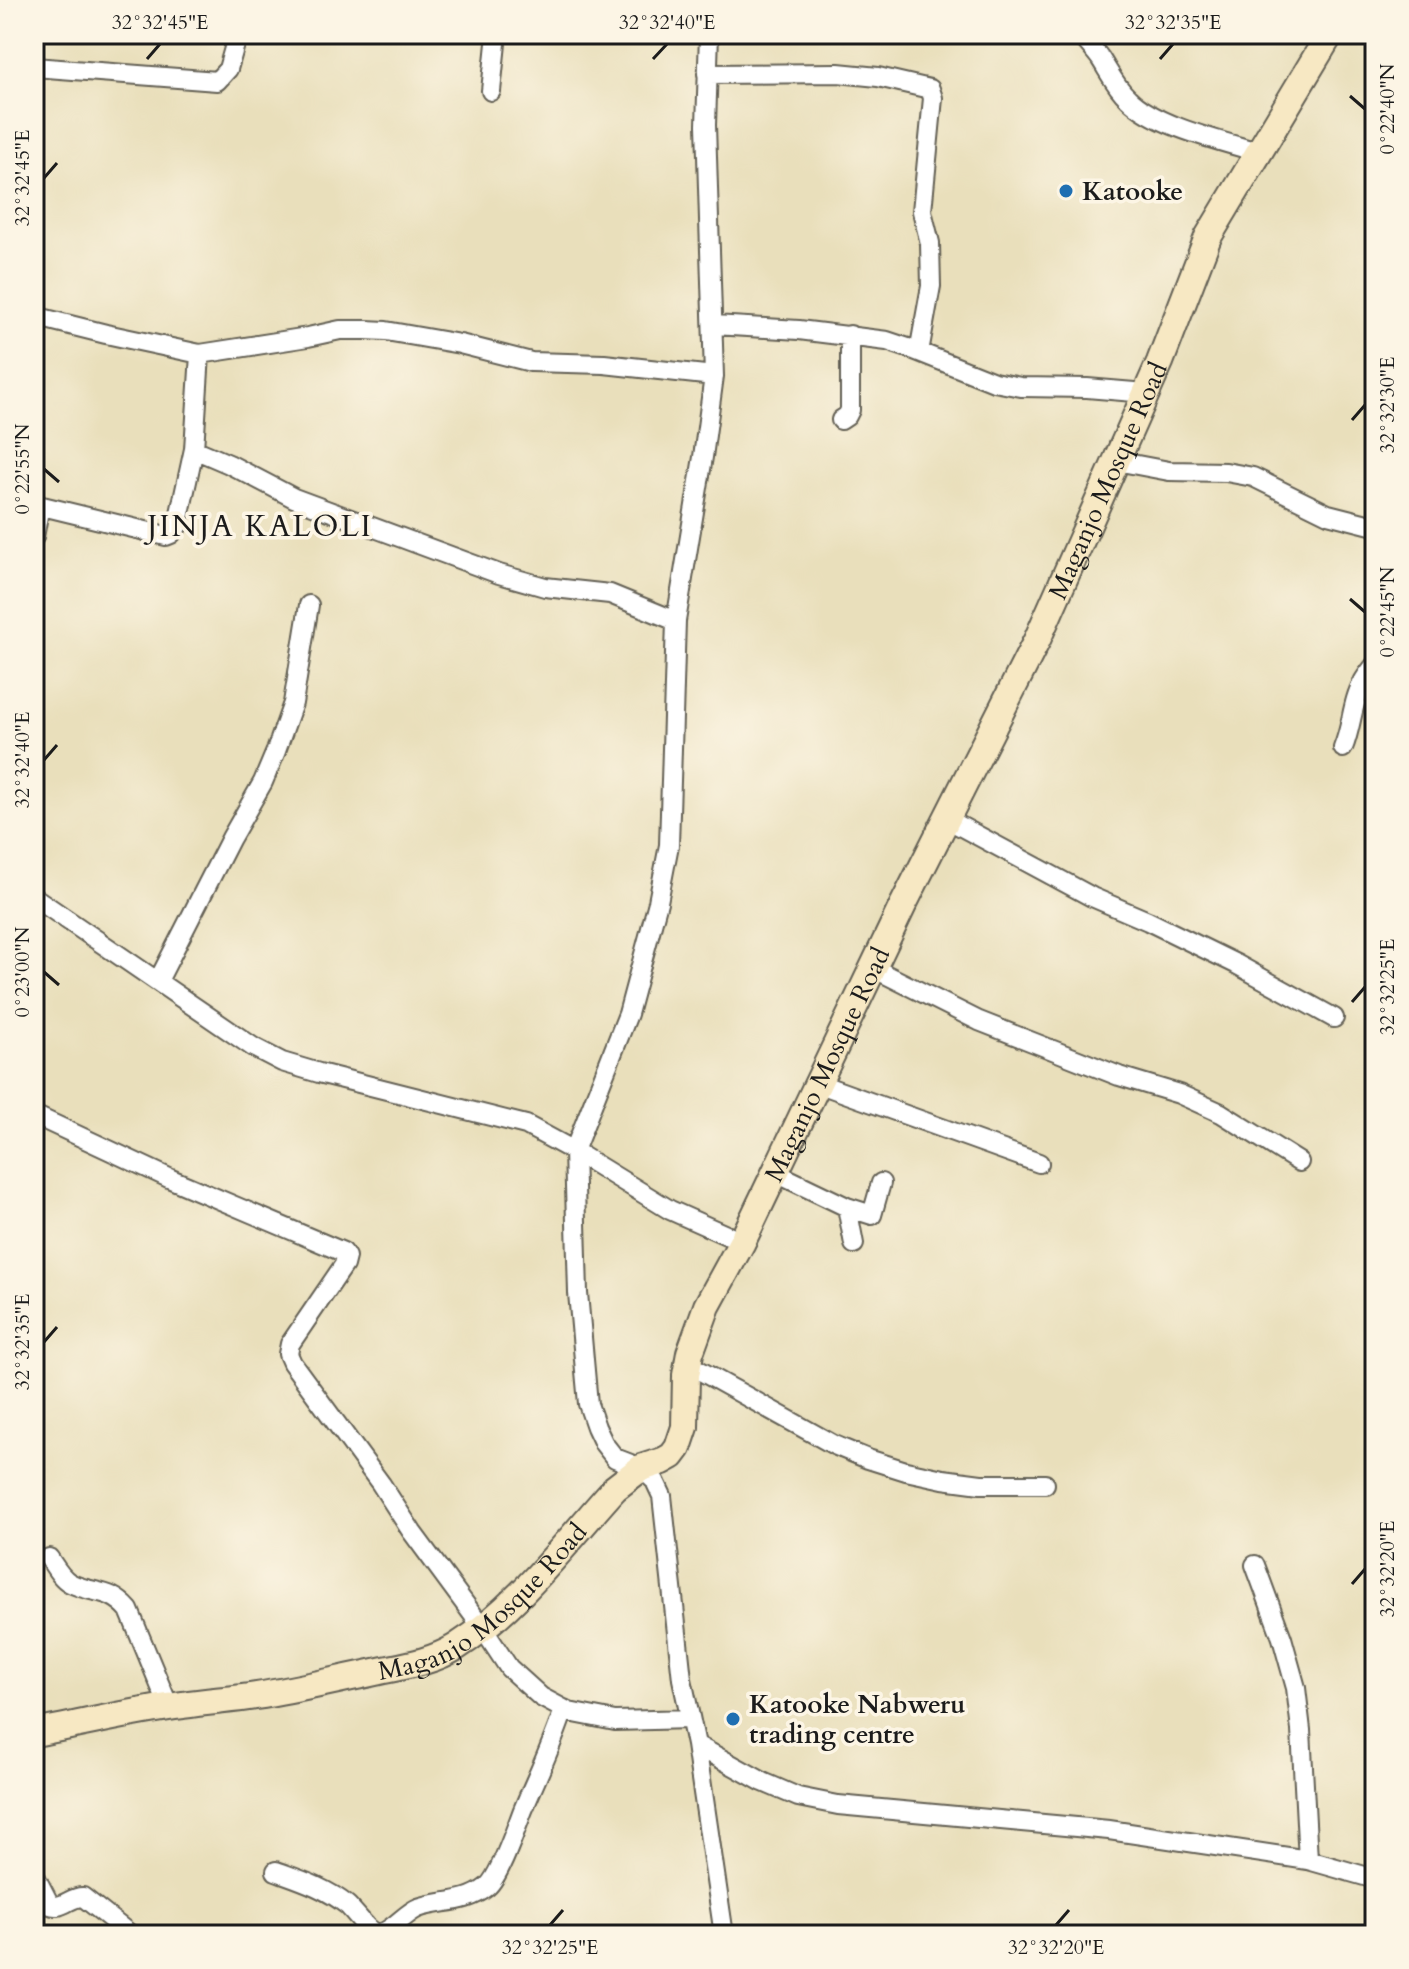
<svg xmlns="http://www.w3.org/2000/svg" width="1409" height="1969" font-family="Cardo,serif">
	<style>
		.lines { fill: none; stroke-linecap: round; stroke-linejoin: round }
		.street-casing { stroke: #646054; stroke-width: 22 }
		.secondary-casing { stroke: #646054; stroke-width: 30 }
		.street { stroke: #fff; stroke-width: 18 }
		.secondary { stroke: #f7e8c3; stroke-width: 26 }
		.ticks { fill: none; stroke: #1c1c1c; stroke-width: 3 }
		.poi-dot { fill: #1f6fb2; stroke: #fcf5e5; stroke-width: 3 }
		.labels { text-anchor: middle; stroke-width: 7; stroke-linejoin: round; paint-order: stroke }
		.poi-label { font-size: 26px; font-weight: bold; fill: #1c1c1c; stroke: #fcf5e5; text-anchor: start }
		.street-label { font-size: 26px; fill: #1c1c1c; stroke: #fcf5e5 }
		.quarter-label { font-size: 30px; letter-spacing: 2px; fill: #1c1c1c; stroke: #fcf5e5 }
		.neatline { fill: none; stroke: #1c1c1c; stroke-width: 3 }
		.ticks-label { font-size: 20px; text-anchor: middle; fill: #1c1c1c }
	</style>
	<rect width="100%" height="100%" fill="#fcf5e5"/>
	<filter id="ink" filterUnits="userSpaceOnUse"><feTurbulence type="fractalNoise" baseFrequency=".0125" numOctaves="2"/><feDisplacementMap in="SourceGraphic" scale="16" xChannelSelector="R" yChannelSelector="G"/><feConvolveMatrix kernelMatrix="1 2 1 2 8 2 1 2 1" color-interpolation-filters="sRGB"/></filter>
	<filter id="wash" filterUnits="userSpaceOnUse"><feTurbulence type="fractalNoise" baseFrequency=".006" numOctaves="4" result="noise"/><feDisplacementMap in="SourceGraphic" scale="32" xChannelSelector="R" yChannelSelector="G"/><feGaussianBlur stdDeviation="1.8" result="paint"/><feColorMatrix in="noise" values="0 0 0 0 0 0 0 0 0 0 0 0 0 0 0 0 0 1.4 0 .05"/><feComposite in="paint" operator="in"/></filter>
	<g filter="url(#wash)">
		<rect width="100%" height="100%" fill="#e9dfbb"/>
	</g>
	<g filter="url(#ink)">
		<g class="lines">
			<defs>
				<path id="street" d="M709 34 706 125 714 376 703 457 676 621 669 845 658 902 628 1014 574 1151 578 1293 588 1404 596 1427 604 1444 615 1458 641 1468 655 1481 662 1496 682 1679 696 1745 763 1782 798 1797 838 1805 1109 1830 1308 1860 1375 1879
					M1080 34C1087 42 1094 50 1100 58 1109 72 1116 87 1128 98 1155 126 1221 141 1258 152
					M34 67 217 81 228 69 238 34
					M707 74 838 73 878 77 930 89 933 98 922 211 930 243 931 286 919 352
					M491 91 497 34
					M34 316 106 334 200 354 194 449 229 464 294 498 499 574 545 587 610 594 676 621
					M714 325 799 330 887 341 914 350 994 382 1021 387 1087 388 1146 393
					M200 354 308 337 340 330H366L386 331 460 344 531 362 604 364 714 376
					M841 420 847 416 850 410V335
					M1116 461 1169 471 1226 472 1253 477 1328 514 1375 526
					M34 504 166 536 171 534 177 527 194 449
					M34 537 40 505
					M1343 748C1352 727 1352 701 1363 682 1366 676 1371 670 1375 665
					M947 819 1092 897 1148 921 1236 964 1334 1018
					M34 897 253 1047 282 1062 319 1073 526 1125 574 1151 670 1210 742 1242
					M873 968 979 1021 1119 1076 1179 1094 1221 1113 1299 1162
					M158 981 231 838 263 782 276 751 293 703 309 605
					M817 1083 1039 1163
					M34 1115 171 1179 343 1252 346 1257 344 1265 290 1344 288 1354 292 1363 381 1484 412 1532 482 1627 509 1668 541 1697 569 1712 615 1721 690 1719
					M774 1172 847 1207 872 1215 881 1183
					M847 1207 854 1244
					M688 1364 834 1445 868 1459 906 1471 943 1479 981 1484H1045
					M49 1558C55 1567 61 1578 70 1583 94 1595 109 1587 129 1610L169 1707
					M1255 1565 1282 1638 1296 1688 1301 1730 1308 1860
					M696 1745 724 1935
					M276 1871C301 1880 326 1888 347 1905 354 1911 369 1933 377 1933 389 1935 405 1913 418 1908 441 1900 466 1904 487 1887 500 1876 516 1828 523 1810 537 1776 553 1744 564 1709
					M34 1874 50 1905C62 1910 71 1896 83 1897L131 1935"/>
				<g id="secondary">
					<path id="s1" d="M34 1733C83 1724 133 1711 183 1705 207 1701 232 1700 256 1696 296 1690 336 1680 375 1672 403 1666 432 1662 456 1647 519 1607 565 1543 615 1488L641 1468 663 1461 672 1456 678 1448 685 1427 686 1375 690 1353 707 1306 742 1242 903 905 1037 640 1160 362 1208 237 1330 34"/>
				</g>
			</defs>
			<use href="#street" class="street-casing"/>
			<use href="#secondary" class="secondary-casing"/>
			<use href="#street" class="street"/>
			<use href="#secondary" class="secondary"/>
		</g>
	</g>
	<path class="ticks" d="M147 59 160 44M653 59 667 44M1160 59 1173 44M1350 96 1365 109M44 178 57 163M1352 420 1365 405M44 469 59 482M1350 599 1365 612M44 760 57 745M44 972 59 985M1352 1002 1365 987M44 1342 57 1327M1352 1584 1365 1569M550 1925 563 1910M1056 1925 1069 1910"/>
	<g class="poi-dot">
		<circle cx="1066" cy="191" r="8"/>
		<circle cx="733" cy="1719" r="8"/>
	</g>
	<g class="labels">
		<g class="poi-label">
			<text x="1082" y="200">Katooke</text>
			<text x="749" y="1713">Katooke Nabweru<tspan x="749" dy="30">trading centre</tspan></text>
		</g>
		<g class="street-label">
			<text dy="9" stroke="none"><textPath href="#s1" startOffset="1798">Maganjo Mosque Road</textPath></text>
			<text dy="9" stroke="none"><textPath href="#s1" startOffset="1150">Maganjo Mosque Road</textPath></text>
			<text dy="9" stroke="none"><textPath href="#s1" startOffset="478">Maganjo Mosque Road</textPath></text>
		</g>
		<g class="quarter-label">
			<text x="260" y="536">JINJA KALOLI</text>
		</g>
	</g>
	<rect width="1409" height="1969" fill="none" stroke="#fcf5e5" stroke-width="88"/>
	<rect x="44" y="44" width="1321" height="1881" class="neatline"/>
	<g class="ticks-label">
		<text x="160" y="29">32°32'45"E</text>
		<text x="667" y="29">32°32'40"E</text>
		<text x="1173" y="29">32°32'35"E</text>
		<text transform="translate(1387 109) rotate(-90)" y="7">0°22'40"N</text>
		<text transform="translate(22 178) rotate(-90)" y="7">32°32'45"E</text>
		<text transform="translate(1387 405) rotate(-90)" y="7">32°32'30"E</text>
		<text transform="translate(22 469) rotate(-90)" y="7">0°22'55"N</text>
		<text transform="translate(1387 612) rotate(-90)" y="7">0°22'45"N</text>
		<text transform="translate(22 760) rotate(-90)" y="7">32°32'40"E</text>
		<text transform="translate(22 972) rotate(-90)" y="7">0°23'00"N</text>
		<text transform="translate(1387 987) rotate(-90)" y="7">32°32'25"E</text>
		<text transform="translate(22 1342) rotate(-90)" y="7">32°32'35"E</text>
		<text transform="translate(1387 1569) rotate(-90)" y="7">32°32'20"E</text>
		<text x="550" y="1954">32°32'25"E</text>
		<text x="1056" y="1954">32°32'20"E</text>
	</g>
</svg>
